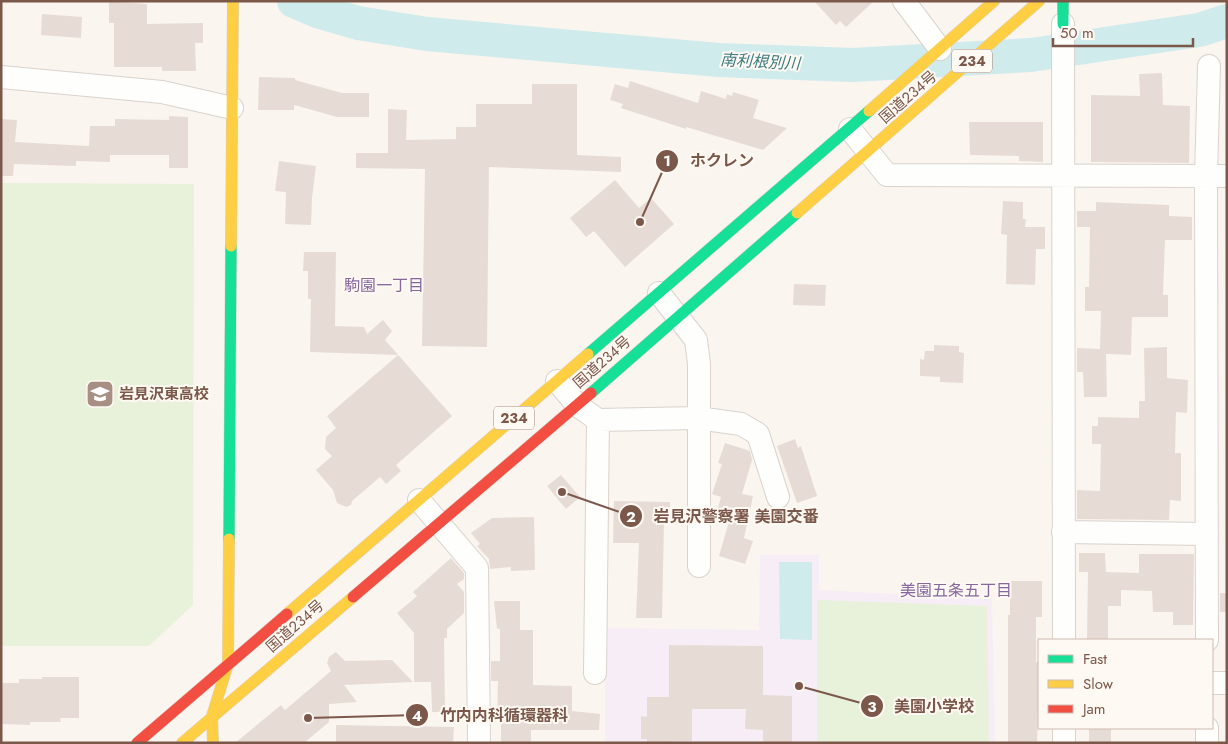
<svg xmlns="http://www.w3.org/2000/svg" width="1228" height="744" font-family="Jost,'Noto Sans JP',sans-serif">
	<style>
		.education { fill: #f6edf6 }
		.green { fill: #e8f1d9 }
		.water { fill: #cfebec }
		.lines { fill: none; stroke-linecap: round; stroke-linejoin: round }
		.river { stroke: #cfebec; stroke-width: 34 }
		.building { fill: #e7dcd5 }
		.street-casing { stroke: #d9d2cd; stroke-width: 24 }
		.fast-casing { stroke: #dad0ca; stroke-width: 12 }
		.slow-casing { stroke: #dad0ca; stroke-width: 12 }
		.jam-casing { stroke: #dad0ca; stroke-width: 12 }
		.street { stroke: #fefefd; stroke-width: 22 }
		.fast { stroke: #16e098; stroke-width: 11 }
		.slow { stroke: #ffcf43; stroke-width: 11 }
		.jam { stroke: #f24e42; stroke-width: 11 }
		.labels { text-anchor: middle; stroke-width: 4; stroke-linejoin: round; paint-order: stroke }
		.shield { fill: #fff9f3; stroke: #a3887d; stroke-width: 1 }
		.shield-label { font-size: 14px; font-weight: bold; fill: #7c584b }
		.street-label { font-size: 15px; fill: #7c584b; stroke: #fff9f3 }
		.poi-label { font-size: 15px; font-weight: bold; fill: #7c584b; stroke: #fff9f3; text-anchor: start }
		.water-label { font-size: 16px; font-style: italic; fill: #3c7c81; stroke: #fff9f3 }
		.neighbourhood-label { font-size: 16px; fill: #87679e; stroke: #fff9f3 }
		.leader { fill: none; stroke: #7c584b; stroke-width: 2 }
		.callout-dot { fill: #7c584b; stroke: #fff9f3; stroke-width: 2 }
		.mark-label { font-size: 15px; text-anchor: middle; font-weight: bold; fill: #fff }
		.callout-label { font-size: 16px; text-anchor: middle; font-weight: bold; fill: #7c584b; stroke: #fff9f3; stroke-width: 4; stroke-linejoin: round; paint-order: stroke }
	</style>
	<rect width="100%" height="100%" fill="#faf5ef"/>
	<path class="education" d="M760 555H819V590L992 599 995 743H605V628L759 630Z"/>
	<path class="green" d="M1 183 194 184 193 605 149 646H1Z
		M817 600 987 606 989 743H817Z"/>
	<path class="water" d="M779 562H812V640L780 639Z"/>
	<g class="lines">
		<path class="river" d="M294 1 320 12 358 23 427 34 719 60 852 65 1031 55 1199 30 1227 21"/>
	</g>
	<path class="building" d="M109 1 147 4V24L203 23V43H195L196 71H162V67H114V23H109Z
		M814 1H874L846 27 840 21 836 25Z
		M42 14 82 17 81 38 41 35Z
		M1162 73 1163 105 1190 106 1189 163 1091 162V95L1140 96 1139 74Z
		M259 77 295 78V80L342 93H369V117H337L294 105V110H258Z
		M630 81 698 103 701 91 726 99 727 94 732 96 733 92 759 100 753 118 787 128 763 150 686 127V129L621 108 623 104 610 100 615 84 628 88Z
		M532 84H577V155L621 157V172L489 167 487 347 422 346 425 169 356 168V153H388V109L407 110 406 140 456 139V127H476V104H532Z
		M169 116 188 117V168H169V155H110V162L76 161V166L14 164 13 176H1V119L17 120 15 142 89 146 90 126H115V119L169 120Z
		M969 122H1043V162L1019 161V156L970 155Z
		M279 161 316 166 312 198 311 225 285 224 286 192 275 191Z
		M615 180 639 208 651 198 674 224 625 267 594 231 586 237 570 218Z
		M1003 201 1023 202V219H1026L1025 227H1045V249H1036L1035 285 1006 284 1007 235 1001 234Z
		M1096 202 1169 205V216L1192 217V240H1165L1163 295H1168V317H1132L1131 355 1106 354 1107 397H1084L1083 372H1077V348L1100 349 1101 311H1085V287H1089L1090 227H1077V211H1096Z
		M304 252H336L335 326 364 327 367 334 383 320 392 331 385 340 452 416 396 465 401 471 386 484 380 477 352 501 351 505 346 507 337 503 333 490 316 470 332 456 325 449 326 437 336 428 327 416 398 355 310 352 311 299H308V271H303Z
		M794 284 826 285 825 306 793 305Z
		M934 345 959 346V352L964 353 963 383 940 382V377L920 376V359L924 360 925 351H934Z
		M1167 347V378L1188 380 1187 413 1176 412 1175 453H1181V501L1170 500 1169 520 1077 519V490L1100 491 1101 444H1092V426H1098V417L1139 418V401H1145L1144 348Z
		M795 439 798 448 801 446 817 496 797 503 777 446Z
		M725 443 750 451 752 460 742 494 753 496 744 538 753 541 745 564 719 556 732 511 718 508 721 497 712 494 722 464 718 463Z
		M561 475 580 497 566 509 547 486Z
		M614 501 670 502 669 523H664L662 618H636L639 543H613Z
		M534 517 535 570 511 571V567L490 569 489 559 477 546 480 544 471 533 492 518Z
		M1079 553H1105L1106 572 1139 573V554H1194L1193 625H1173V612H1153L1152 591 1121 590V606H1108V640H1087L1088 572H1079Z
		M451 558 464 573V579L457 584 464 592V613L447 629V638H444L445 712H432L431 682H414V633L397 613 417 596 413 592Z
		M1010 581H1042V617H1036V662H1039L1037 743H1008V615H1010Z
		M1220 593H1227V612H1220Z
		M494 601H520V630H533V685L572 686V711L600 714 599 730H531V743H501V721H497L498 681H491V661H500V629H497Z
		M669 645 763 646V695L792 696V743H763V730L745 729 746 709H692V741L647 743V739H641V716L647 717V697H669Z
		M336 652 345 661 392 660 413 682 344 685 357 702 329 704V722L304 743H235L281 705 285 710 331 671 327 663 329 657Z
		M42 677H79V718H60L61 722H30V725L1 724V683H19V679H42Z
		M336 725 454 727 453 743H336Z
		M1089 728H1111V743H1089Z"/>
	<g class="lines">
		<defs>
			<path id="street" d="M904 1 940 49
				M1063 24 1064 640
				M1 77 162 92 232 108
				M850 129 887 175 1227 176
				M659 293 696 340 699 364V566
				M557 381 577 405 598 420 595 673
				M598 420 698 418 741 424 758 434 778 497
				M419 500 477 568 479 743
				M1063 532 1207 534
				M1207 640 1206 176 1209 66
				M1212 683H1227
				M1064 743V728
				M1207 743V728"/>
			<path id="fast" d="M1063 1V24
				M588 354 869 111
				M591 393 797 213
				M229 539 231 246"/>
			<path id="slow" d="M869 111 994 1
				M797 213 1039 1
				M231 246 233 1
				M287 614 588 354
				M182 743 353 597
				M213 743 212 716 228 664 229 539"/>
			<path id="jam" d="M353 597 591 393
				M137 743 287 614"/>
		</defs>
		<use href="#street" class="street-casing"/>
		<use href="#fast" class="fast-casing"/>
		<use href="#slow" class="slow-casing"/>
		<use href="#jam" class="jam-casing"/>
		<use href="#street" class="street"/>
		<use href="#fast" class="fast"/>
		<use href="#slow" class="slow"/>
		<use href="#jam" class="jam"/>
	</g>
	<defs>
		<symbol id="school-square" viewBox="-11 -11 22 22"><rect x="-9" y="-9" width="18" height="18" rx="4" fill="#a88f84" stroke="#fff9f3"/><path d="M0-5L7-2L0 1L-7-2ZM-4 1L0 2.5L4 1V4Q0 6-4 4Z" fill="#fff"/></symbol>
	</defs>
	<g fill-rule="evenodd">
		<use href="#school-square" x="84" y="378" width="32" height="32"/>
	</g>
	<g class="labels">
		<g class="shield">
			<rect x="952" y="49.5" width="40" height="23" rx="4"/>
			<rect x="494" y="406.5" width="40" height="23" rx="4"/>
		</g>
		<g class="shield-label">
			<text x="972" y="66">234</text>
			<text x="514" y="423">234</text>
		</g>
		<g class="street-label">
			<text transform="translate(908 97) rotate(-41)" y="5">国道234号</text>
			<text transform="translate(602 362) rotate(-41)" y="5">国道234号</text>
			<text transform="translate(295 626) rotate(-41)" y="5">国道234号</text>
		</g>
		<g class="poi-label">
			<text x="119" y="399">岩見沢東高校</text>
		</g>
		<g class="water-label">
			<text transform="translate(760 61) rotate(3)" y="6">南利根別川</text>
		</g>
		<g class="neighbourhood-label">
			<text x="384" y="291">駒園一丁目</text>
			<text x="956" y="596">美園五条五丁目</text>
		</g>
	</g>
	<path class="leader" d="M640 222L667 161M562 492L631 516M799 686L872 706M308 718L417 715"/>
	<g class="callout-dot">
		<circle cx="640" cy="222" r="5"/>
		<circle cx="562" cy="492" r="5"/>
		<circle cx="799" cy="686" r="5"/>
		<circle cx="308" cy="718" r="5"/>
		<circle cx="667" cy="161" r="12"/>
		<circle cx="631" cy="516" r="12"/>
		<circle cx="872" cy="706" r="12"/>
		<circle cx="417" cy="715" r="12"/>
	</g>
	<g class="mark-label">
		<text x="667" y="166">1</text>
		<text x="631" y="522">2</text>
		<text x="872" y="712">3</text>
		<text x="417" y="721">4</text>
	</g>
	<g class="callout-label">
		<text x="722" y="166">ホクレン</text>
		<text x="736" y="522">岩見沢警察署 美園交番</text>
		<text x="934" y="712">美園小学校</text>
		<text x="504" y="721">竹内内科循環器科</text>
	</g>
	<rect width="1228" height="744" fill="none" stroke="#7c584b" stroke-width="5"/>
	<rect x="1038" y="639" width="175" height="90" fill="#fff9f3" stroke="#cbb9b0"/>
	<rect x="1048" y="655" width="25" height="8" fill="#16e098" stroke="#cbb9b0"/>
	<text x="1083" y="664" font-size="15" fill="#7c584b">Fast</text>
	<rect x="1048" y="680" width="25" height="8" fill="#ffcf43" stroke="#cbb9b0"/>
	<text x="1083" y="689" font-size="15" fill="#7c584b">Slow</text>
	<rect x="1048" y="705" width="25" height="8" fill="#f24e42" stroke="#cbb9b0"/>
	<text x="1083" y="714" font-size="15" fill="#7c584b">Jam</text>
	<path d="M1053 38v8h140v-8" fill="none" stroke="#7c584b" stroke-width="2.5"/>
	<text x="1060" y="38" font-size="15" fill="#7c584b" stroke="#fff9f3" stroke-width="4" paint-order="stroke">50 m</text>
</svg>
